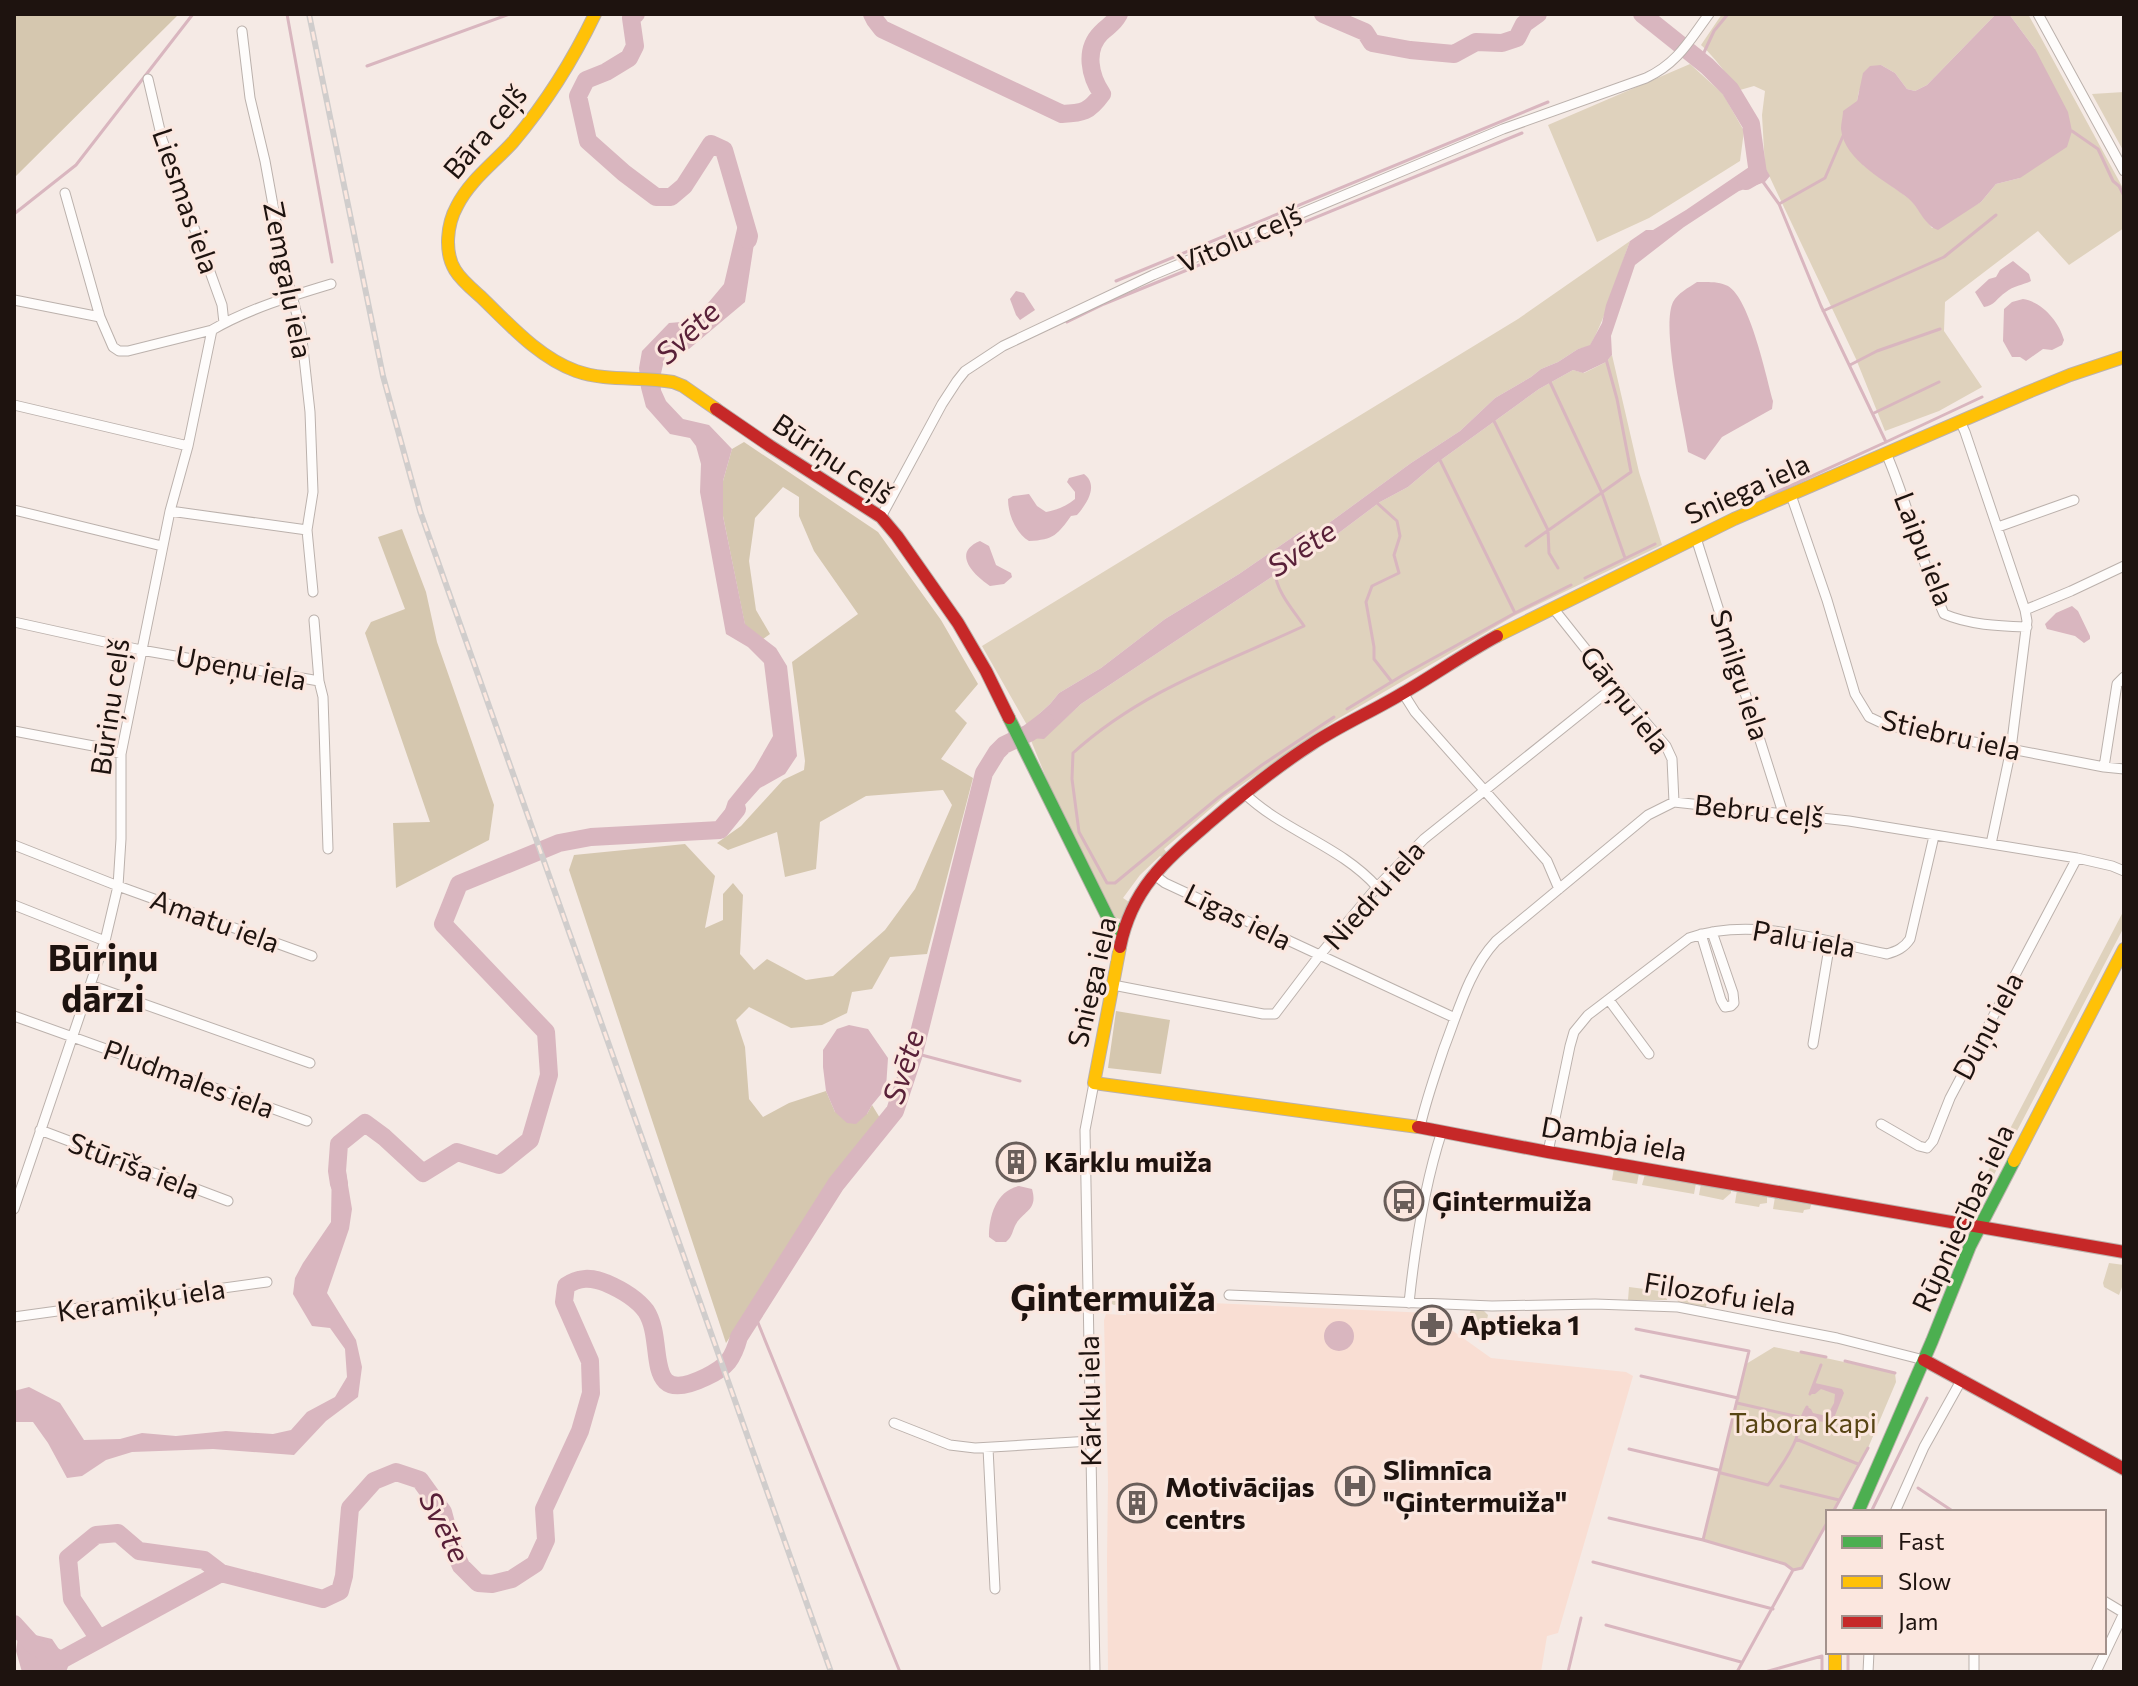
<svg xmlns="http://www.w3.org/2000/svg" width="2138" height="1686" font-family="Commissioner,sans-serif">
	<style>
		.built { fill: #f9ded3 }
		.green { fill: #dfd2bd }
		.forest { fill: #d5c7af }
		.water { fill: #d9b6bf }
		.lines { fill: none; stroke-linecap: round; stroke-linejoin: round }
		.stream { stroke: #d9b6bf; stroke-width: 3 }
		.river { stroke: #d9b6bf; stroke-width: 18 }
		.street-casing { stroke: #bbb1ac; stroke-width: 11 }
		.fast-casing { stroke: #bbb1ac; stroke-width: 14 }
		.slow-casing { stroke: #bbb1ac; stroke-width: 14 }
		.jam-casing { stroke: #bbb1ac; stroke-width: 14 }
		.street { stroke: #fefcfb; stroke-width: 9 }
		.fast { stroke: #4caf50; stroke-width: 12 }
		.slow { stroke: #ffc107; stroke-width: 12 }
		.jam { stroke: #c62828; stroke-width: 12 }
		.rail-casing { stroke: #d0cdcc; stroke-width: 6 }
		.rail { stroke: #fbe7df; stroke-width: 3; stroke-dasharray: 9; stroke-linecap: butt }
		.labels { text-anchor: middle; stroke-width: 6; stroke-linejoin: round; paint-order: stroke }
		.street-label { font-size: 28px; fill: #1e130f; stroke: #fbe7df }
		.poi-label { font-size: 28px; font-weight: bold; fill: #1e130f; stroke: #fbe7df; text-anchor: start }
		.park-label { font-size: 28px; fill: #584514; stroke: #fbe7df }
		.water-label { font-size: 30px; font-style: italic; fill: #592038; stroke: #fbe7df }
		.district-label { font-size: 36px; font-weight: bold; fill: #1e130f; stroke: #fbe7df }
	</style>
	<rect width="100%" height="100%" fill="#f5eae5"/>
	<path class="built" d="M1146 1300 1428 1313 1491 1358 1626 1372 1633 1376 1558 1633 1547 1636 1541 1672H1108L1107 1560 1108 1482 1104 1320 1106 1314 1126 1315V1308H1137L1141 1303Z"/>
	<path class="green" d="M1722 14H1996L1927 85 1915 91 1907 89 1895 73 1881 65 1859 91 1857 101 1863 165 1911 200 1932 228 1981 202 1996 184 2020 178 2035 49 2009 14H2028L2124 190V228L2069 265 2038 231 1945 302 1944 331 1982 387 1939 411 1885 431 1856 359 1765 167 1762 115 1765 91 1754 86 1740 90C1726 75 1716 58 1701 45Z
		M1690 64 1723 94 1744 131 1740 161 1649 218 1597 242 1548 125Z
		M2124 92V152L2092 94Z
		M1630 241C1617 276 1608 313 1590 346L1578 349 1558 362 1541 369 1531 377 1495 398 1460 431 1411 463 1318 531 1300 532 1239 574 1165 619 1101 668 1059 693 1050 704 1027 725 982 646 1518 319Z
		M1612 355 1639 472 1662 545 1514 616 1336 720 1224 797 1164 849 1167 853 1162 857 1160 856 1140 875 1123 898 1129 902 1126 914 1120 919C1108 916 1103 898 1097 887L1099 886 1054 797 1030 738H1044L1081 704 1300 558 1328 541 1380 502 1408 487 1434 465 1539 389 1573 370 1584 373 1606 362Z
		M2124 910V927L1977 1207 1965 1215Z
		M1614 1168 1639 1173 1637 1184 1612 1180Z
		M1645 1174 1696 1183 1694 1194 1642 1185Z
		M1701 1184 1731 1188V1193L1723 1200 1699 1195Z
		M1737 1190 1767 1195V1203L1760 1204 1759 1207 1735 1203Z
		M1775 1197 1812 1201 1810 1209 1804 1210 1803 1213 1773 1209Z
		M2109 1263 2124 1265V1288L2122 1287 2119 1295 2104 1287 2103 1283Z
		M1629 1287 1668 1292 1667 1300H1628Z
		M1101 1293 1129 1295 1124 1303 1114 1305 1105 1301Z
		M1677 1293 1708 1296 1706 1307 1678 1303Z
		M1471 1310H1483L1488 1315 1484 1334 1478 1332V1322L1467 1320Z
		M1774 1347 1895 1373 1896 1382 1868 1448 1833 1512H1828V1521L1802 1568 1793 1570 1785 1564 1703 1540 1746 1364Z"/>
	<path class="forest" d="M14 14H179L14 178Z
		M744 442 878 532 941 620 978 684 955 711 967 723 941 759 973 778 927 954 890 957 872 989 852 992 847 1013 822 1025 791 1028 749 1007 736 1020 745 1047 749 1099 763 1117 789 1103 826 1091 835 1112 867 1114 872 1105 880 1118 855 1149 726 1343 569 870 574 855 685 844 715 876 705 928 723 920V894L733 883 743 895 740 954 754 970 767 959 806 980 833 976 885 930 915 889 952 805 943 790 866 796 820 822 816 869 785 877 777 832 728 850 717 843 741 826 783 780 804 770 805 761 792 662 858 614 814 551 799 516V497L783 487 755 518 749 561 756 610 770 634 763 639 745 625 723 516V481L732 449Z
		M402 529 426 592 437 642 494 805 489 840 396 888 393 823 430 822 365 633 371 622 405 609 378 537Z
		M1116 1011 1170 1020 1161 1074 1108 1068Z"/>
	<path class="water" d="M1996 14H2009L2035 49 2068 112 2072 131 2067 147 2020 178 1996 184 1981 202 1938 230C1925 226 1919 208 1909 199 1887 181 1844 161 1841 129 1841 124 1843 116 1843 111L1857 101 1863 73 1870 66 1881 65 1895 73 1907 89 1915 91 1927 85Z
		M1759 163 1765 167 1770 176 1765 182 1739 191 1684 227 1635 265 1611 336 1612 355 1606 362 1583 373 1573 370 1539 389 1434 465 1408 487 1380 502 1328 541 1300 558 1081 704 1044 739 1030 738 1026 730 1027 725 1050 704 1059 693 1101 668 1165 619 1239 574 1300 532 1318 531 1411 463 1460 431 1495 398 1531 377 1541 369 1558 362 1578 349 1590 345 1602 323 1606 305 1630 241 1646 230H1653L1686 210 1752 165Z
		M747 215 755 237 745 302 689 349 665 356 660 378 661 390 666 401 683 419 709 425 732 449 723 481V516L745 624 776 648 787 666 797 756 785 774 760 788 725 827 719 828 728 801 754 769 773 736 764 663 748 647 726 634 700 492 701 464 696 446 690 438 670 434 646 407 641 388 639 368 642 351 669 323 693 321 724 284 740 216Z
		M2013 261 2029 274 2031 281C2023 285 2013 286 2006 292 1997 298 1994 306 1984 307L1975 292 1989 279 1996 277 2000 270Z
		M1697 282C1706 282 1719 281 1728 286 1750 299 1766 376 1773 401L1772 409 1722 437 1705 460 1688 452C1683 420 1661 328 1673 302 1678 293 1688 288 1697 282Z
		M1016 291 1024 293 1035 310 1020 320 1016 315 1010 299Z
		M2023 299C2042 302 2059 321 2064 340L2062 345 2052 350 2043 349 2026 361 2020 357H2012L2003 341 2004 309 2012 302Z
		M1084 474C1099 485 1087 504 1077 515L1071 516C1058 534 1054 540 1029 541 1016 533 1008 515 1008 499L1013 496 1029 494 1037 506 1046 512C1057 510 1067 506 1075 499V492L1067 482 1069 478Z
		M980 541 989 546 996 565 1011 573 1012 577 1004 584 990 586C974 575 951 553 980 541Z
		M2072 606 2078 611 2090 636V639L2084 643 2075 636 2047 629 2045 624 2056 613Z
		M849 1025 868 1029 888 1058 886 1088 872 1105 867 1114 856 1124 847 1123 835 1112 826 1091 823 1067V1050L837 1029Z
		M332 1159 344 1161 352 1209 349 1229 327 1293 356 1340 362 1367 358 1397 326 1421 294 1455 213 1449 132 1452 106 1460 82 1476 67 1478 48 1443 33 1422H14V1391L29 1387 60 1403 84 1440 120 1439 142 1433 176 1436 226 1431 273 1434 291 1430 307 1412 335 1397 347 1377 345 1349 330 1328 312 1326 293 1294 295 1278 303 1263 331 1222Z
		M1019 1186 1032 1189C1038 1210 1025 1210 1016 1224 1012 1231 1013 1236 1006 1242H996L989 1237C989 1216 996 1191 1019 1186Z
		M1324 1336a15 15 0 1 1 30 0a15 15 0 1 1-30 0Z
		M1815 1383 1842 1389 1844 1393 1832 1423 1817 1421 1802 1415 1807 1407 1811 1409 1813 1413 1827 1416 1834 1403 1835 1394 1821 1389 1815 1394H1810Z
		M14 1615 31 1634 52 1639 69 1664 66 1672H22L16 1651 18 1637 14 1632Z"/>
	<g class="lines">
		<path class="stream" d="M287 14 332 262
			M1700 61 1714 31 1728 14
			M367 66 510 14
			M2072 131 2098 149 2113 181 2119 186 2124 196
			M1761 179 1779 204 1821 306 1886 442 1766 497
			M1779 204 1825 178 1843 136
			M14 214 76 165 193 14
			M1116 281 1548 102
			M1823 311 1944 257 1996 215
			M1067 322 1104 304 1522 133
			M1850 365 1877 351 1940 329
			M1550 382 1602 493 1625 558
			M1874 413 1939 382
			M1493 419 1548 530 1549 553 1558 568
			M1886 442 1982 397
			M1439 458 1515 613
			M1376 502 1397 521 1400 536 1394 555 1399 573 1372 586 1366 602 1374 647V659L1392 682
			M1526 546 1631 472 1617 399 1606 359
			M1275 572C1276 591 1293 610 1304 626 1222 664 1141 691 1073 753L1072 779 1079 832 1107 883H1115L1219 797 1262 765 1334 717
			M1585 578 1655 544
			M1347 709 1403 675 1515 613 1571 585
			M914 1053 1020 1081
			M754 1313 900 1672
			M1636 1329 1749 1351 1703 1540 1785 1564 1793 1570 1737 1672
			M1801 1352 1826 1357
			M1845 1361 1895 1373
			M1641 1376 1738 1398
			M1810 1394 1821 1365
			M1737 1403 1799 1417
			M1796 1439 1858 1464
			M1629 1449 1718 1470
			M1721 1473 1768 1485C1778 1471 1790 1455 1796 1439 1800 1427 1800 1418 1807 1407
			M1781 1486 1839 1500
			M1918 1488 1954 1512
			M1833 1512 1868 1448
			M1871 1512 1927 1398
			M1609 1518 1703 1540
			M1593 1562 1773 1609
			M1793 1570 1802 1568 1828 1521
			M1606 1625 1741 1662
			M1848 1652V1672
			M1568 1672 1581 1618
			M1765 1672 1822 1656V1672"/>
		<path class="river" d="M636 14 631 18 635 46 629 58 606 72 586 80 578 96 588 141 624 173 656 197H671L684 186 711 144 724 150 749 236 748 240
			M872 14 875 20 882 29 1062 114C1083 113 1089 112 1102 94 1090 76 1084 50 1101 33 1109 25 1113 25 1119 14
			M1323 14 1365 32 1372 43 1410 50 1454 54 1476 42 1502 43 1517 38 1524 24 1538 14
			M1642 14 1707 66 1730 89 1751 124 1758 174 1746 181
			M339 1184 337 1171 339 1144 365 1123 384 1137 423 1173 457 1152 499 1165 530 1140 549 1075 546 1032 443 924 459 884 559 843 591 837 720 830 737 809
			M14 1624 34 1646 61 1660 221 1573 323 1599 340 1591 344 1576 350 1508 374 1481 396 1472 420 1480 443 1512 452 1546 461 1566 478 1583 492 1584 512 1579 535 1564 546 1540 544 1509 580 1431 591 1393 590 1361 564 1302 566 1286C579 1277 591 1277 606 1283 620 1289 637 1299 646 1311 667 1343 640 1409 706 1377 727 1367 733 1359 739 1337L836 1184 895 1111 913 1057 984 773 997 752 1004 745 1029 733 1045 721
			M99 1639 72 1599 68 1558 96 1535 118 1533 139 1551 204 1560 221 1573"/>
		<defs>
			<path id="street" d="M2038 14 2124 171
				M242 31 250 98 265 161 284 266 301 330 310 412 313 492 307 530 313 592
				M148 79 162 139 222 305 224 323
				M65 193 100 317 113 347 119 351H128L212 330
				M14 300 100 317
				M14 405 188 446
				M1960 421 1965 432 2025 610 2027 621 2011 749 1991 844
				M1886 453C1909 506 1921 562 1944 614 1969 625 2000 626 2027 627
				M1791 495 1827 600 1855 694 1869 717 1886 725 2104 767 2124 769
				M14 510 162 546
				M170 511 307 530
				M881 517 942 404 957 381 965 371 1003 346 1153 275 1412 167 1503 129 1646 78C1678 63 1689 41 1709 14
				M1998 527 2074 500
				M1696 538 1783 813
				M1553 608 1615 686 1666 746 1672 759 1674 802
				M2025 610 2071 591 2124 566
				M314 620 319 681
				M14 622 141 650 319 681 323 697 328 849
				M1403 693 1415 712 1547 861 1559 889
				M14 731 104 748 121 754
				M2104 767 2117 684 2124 677
				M1244 793C1283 831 1341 846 1377 887
				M14 845 118 886 312 956
				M1153 874 1165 883 1455 1018
				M14 905 105 941
				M1701 934 1721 1000 1725 1007 1731 1006 1734 1003 1733 993 1712 932
				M90 985 310 1063
				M1113 985 1263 1014H1275L1319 956 1377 887 1424 839 1615 686
				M1609 1000 1649 1054
				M14 1016 307 1121
				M1813 1044 1830 942
				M1094 1083 1085 1130 1095 1672
				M1881 1124 1919 1146 1927 1148 1933 1141 1950 1098 2077 858
				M1420 1127C1426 1100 1435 1075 1444 1048 1458 1012 1469 970 1496 941L1648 815 1674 802 1849 821 2077 858 2112 866 2124 871
				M40 1130 228 1201
				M1548 1152 1570 1046 1574 1032 1588 1015 1689 938C1753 916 1823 941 1887 954 1897 951 1904 948 1910 939L1934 836
				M14 1209 105 941 118 886 121 839V754L170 511 188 446 212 330C248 309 291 296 331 284
				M1229 1295 1492 1306 1595 1304 1678 1307 1837 1338 1924 1360
				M1409 1303C1415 1246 1424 1186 1442 1131
				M14 1317 267 1282
				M894 1423 950 1445 975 1448 1091 1441
				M988 1448 995 1589
				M1895 1512 1924 1447 1962 1379
				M2104 1601 2124 1613
				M1868 1672 1869 1652
				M1974 1672V1652
				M2096 1672 2124 1613"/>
			<path id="fast" d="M1009 718 1109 920 1116 928 1123 932
				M1858 1512 1932 1341 1970 1246 2014 1161"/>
			<path id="slow" d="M595 14C573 60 546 103 513 142 494 163 470 180 457 206 447 224 444 252 455 270 461 280 472 289 481 297 509 324 538 357 576 371 607 382 641 376 673 382L683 386 716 409
				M1497 636 1734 519 2026 393 2070 375 2124 357
				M1120 947 1094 1083 1418 1127
				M2014 1161 2124 949
				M1835 1652V1672"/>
			<path id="jam" d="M716 409 770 446 881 517 897 536 958 623 986 671 1009 718
				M1120 947C1132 887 1167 859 1210 822 1243 794 1276 767 1312 744 1341 725 1373 711 1403 693 1434 675 1464 654 1497 636
				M1418 1127 1548 1152 2124 1252
				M1924 1360 2124 1469"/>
		</defs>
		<use href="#street" class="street-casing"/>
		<use href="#fast" class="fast-casing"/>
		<use href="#slow" class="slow-casing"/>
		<use href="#jam" class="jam-casing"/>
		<use href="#street" class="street"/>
		<use href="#fast" class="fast"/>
		<use href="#slow" class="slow"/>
		<use href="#jam" class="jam"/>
		<defs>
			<path id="rail" d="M309 14 383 376 420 511 831 1672"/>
		</defs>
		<use href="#rail" class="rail-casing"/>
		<use href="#rail" class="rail"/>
	</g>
	<defs>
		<symbol id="building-ring" viewBox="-11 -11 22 22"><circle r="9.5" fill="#fbe7df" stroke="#695e5a" stroke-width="1.5"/><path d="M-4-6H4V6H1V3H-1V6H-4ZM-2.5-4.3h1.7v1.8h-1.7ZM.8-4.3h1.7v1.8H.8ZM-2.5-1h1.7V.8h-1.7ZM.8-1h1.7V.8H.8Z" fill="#695e5a"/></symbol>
		<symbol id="bus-ring" viewBox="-11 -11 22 22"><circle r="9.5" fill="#fbe7df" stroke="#695e5a" stroke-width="1.5"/><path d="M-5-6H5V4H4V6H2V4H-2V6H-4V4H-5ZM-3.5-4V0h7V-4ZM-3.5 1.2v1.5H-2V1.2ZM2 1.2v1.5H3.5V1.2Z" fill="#695e5a"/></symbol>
		<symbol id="pharmacy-ring" viewBox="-11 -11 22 22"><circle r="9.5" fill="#fbe7df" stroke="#695e5a" stroke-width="1.5"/><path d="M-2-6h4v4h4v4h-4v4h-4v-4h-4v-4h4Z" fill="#695e5a"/></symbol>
		<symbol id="hospital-ring" viewBox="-11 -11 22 22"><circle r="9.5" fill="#fbe7df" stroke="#695e5a" stroke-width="1.5"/><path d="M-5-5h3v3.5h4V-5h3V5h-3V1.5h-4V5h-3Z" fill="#695e5a"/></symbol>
	</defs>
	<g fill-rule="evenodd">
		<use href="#building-ring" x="994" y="1140" width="44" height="44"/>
		<use href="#bus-ring" x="1382" y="1179" width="44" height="44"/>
		<use href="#pharmacy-ring" x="1410" y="1303" width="44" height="44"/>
		<use href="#hospital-ring" x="1333" y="1464" width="44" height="44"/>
		<use href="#building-ring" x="1115" y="1481" width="44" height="44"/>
	</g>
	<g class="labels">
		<g class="street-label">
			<text transform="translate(485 132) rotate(-50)" y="10">Bāra ceļš</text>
			<text transform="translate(186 201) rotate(71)" y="10">Liesmas iela</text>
			<text transform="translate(1240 239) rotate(-23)" y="10">Vītolu ceļš</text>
			<text transform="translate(288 280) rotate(79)" y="10">Zemgaļu iela</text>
			<text transform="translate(833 459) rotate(34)" y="10">Būriņu ceļš</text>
			<text transform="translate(1747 489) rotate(-24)" y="10">Sniega iela</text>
			<text transform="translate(1924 549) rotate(69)" y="10">Laipu iela</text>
			<text transform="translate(241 668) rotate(11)" y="10">Upeņu iela</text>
			<text transform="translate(1740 675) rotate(72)" y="10">Smilgu iela</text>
			<text transform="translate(1625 700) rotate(52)" y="10">Gārņu iela</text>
			<text transform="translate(110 707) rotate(-82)" y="10">Būriņu ceļš</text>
			<text transform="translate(1951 735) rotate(13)" y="10">Stiebru iela</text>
			<text transform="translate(1759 811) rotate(6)" y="10">Bebru ceļš</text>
			<text transform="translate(1374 895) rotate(-48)" y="10">Niedru iela</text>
			<text transform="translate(1238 917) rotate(26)" y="10">Līgas iela</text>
			<text transform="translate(215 921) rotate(20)" y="10">Amatu iela</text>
			<text transform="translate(1804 939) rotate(10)" y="10">Palu iela</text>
			<text transform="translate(1092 982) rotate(-77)" y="10">Sniega iela</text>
			<text transform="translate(1988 1026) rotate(-62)" y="10">Dūņu iela</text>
			<text transform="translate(189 1079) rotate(20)" y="10">Pludmales iela</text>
			<text transform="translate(1614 1139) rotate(10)" y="10">Dambja iela</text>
			<text transform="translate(134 1166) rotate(21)" y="10">Stūrīša iela</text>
			<text transform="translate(1963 1218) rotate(-65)" y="10">Rūpniecības iela</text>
			<text transform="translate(1720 1294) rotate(9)" y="10">Filozofu iela</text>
			<text transform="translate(141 1300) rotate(-8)" y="10">Keramiķu iela</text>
			<text transform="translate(1090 1401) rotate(-91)" y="10">Kārklu iela</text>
		</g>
		<g class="poi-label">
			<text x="1044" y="1172">Kārklu muiža</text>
			<text x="1432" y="1211">Ģintermuiža</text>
			<text x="1460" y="1335">Aptieka 1</text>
			<text x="1383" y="1480">Slimnīca<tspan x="1383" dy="32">"Ģintermuiža"</tspan></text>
			<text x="1165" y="1497">Motivācijas<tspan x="1165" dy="32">centrs</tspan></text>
		</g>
		<g class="park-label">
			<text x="1803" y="1433">Tabora kapi</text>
		</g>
		<g class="water-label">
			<text transform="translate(688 333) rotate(-44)" y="10">Svēte</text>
			<text transform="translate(1302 549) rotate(-34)" y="10">Svēte</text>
			<text transform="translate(904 1067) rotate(-73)" y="10">Svēte</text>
			<text transform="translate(444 1527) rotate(63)" y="10">Svēte</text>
		</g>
		<g class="district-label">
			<text x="103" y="971">Būriņu<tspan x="103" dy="41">dārzi</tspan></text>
			<text x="1113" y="1311">Ģintermuiža</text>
		</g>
	</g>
	<rect width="2138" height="1686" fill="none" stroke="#1e130f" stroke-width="32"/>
	<rect x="1826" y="1510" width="280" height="144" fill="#fbe7df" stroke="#a3928c" stroke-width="2"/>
	<rect x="1842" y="1536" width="40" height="12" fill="#4caf50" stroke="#a3928c" stroke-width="2"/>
	<text x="1898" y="1550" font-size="24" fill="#1e130f">Fast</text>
	<rect x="1842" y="1576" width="40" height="12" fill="#ffc107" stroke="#a3928c" stroke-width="2"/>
	<text x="1898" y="1590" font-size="24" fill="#1e130f">Slow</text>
	<rect x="1842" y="1616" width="40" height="12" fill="#c62828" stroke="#a3928c" stroke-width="2"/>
	<text x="1898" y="1630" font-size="24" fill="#1e130f">Jam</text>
</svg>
